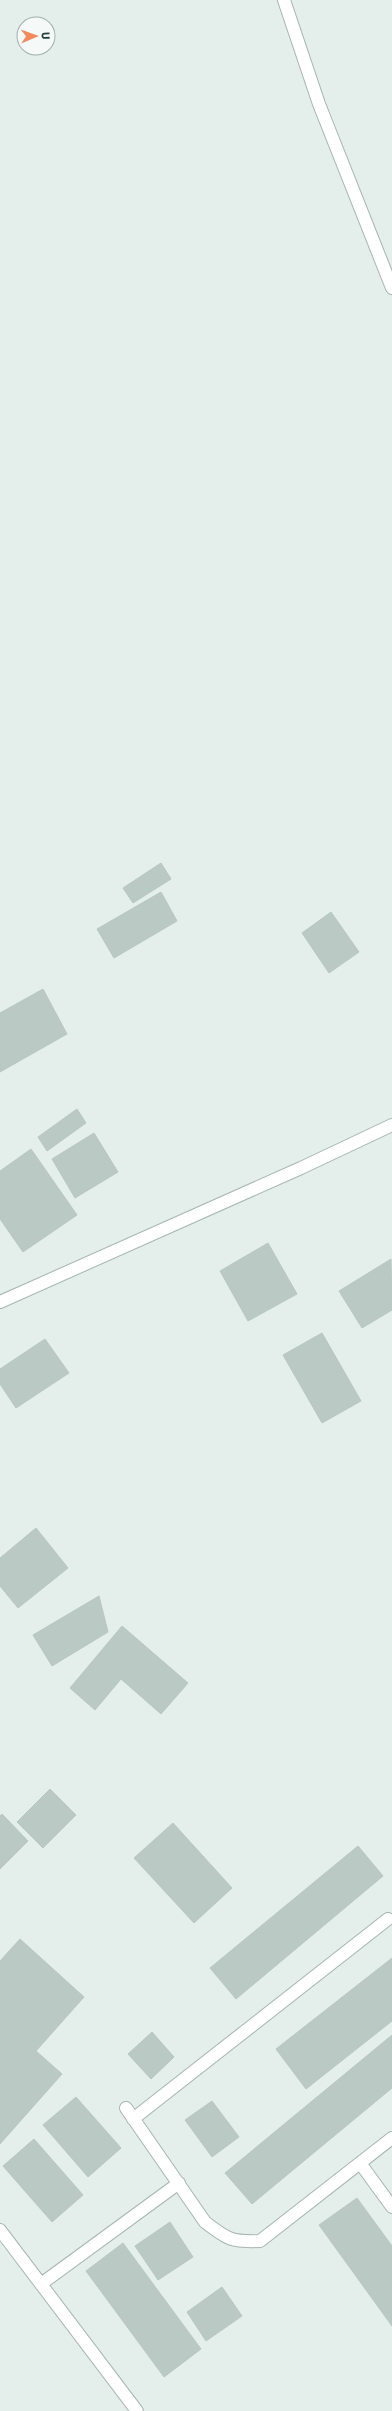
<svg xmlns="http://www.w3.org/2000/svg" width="392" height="2411" font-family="Jost,sans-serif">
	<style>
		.building { fill: #bac9c3; stroke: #b7c8c2 }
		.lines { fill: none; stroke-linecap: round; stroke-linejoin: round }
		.minor-casing { stroke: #a6b6b2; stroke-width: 14 }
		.minor { stroke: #fff; stroke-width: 12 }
	</style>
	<rect width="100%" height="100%" fill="#e4eeea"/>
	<path class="building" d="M161 863 171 879 133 903 123 888Z
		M161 892 177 921 114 958 97 929Z
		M331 912 359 952 329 973 302 933Z
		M43 989 67 1034 0 1072V1013Z
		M77 1109 86 1123 47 1151 38 1137Z
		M94 1133 118 1172 75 1198 52 1159Z
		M31 1149 77 1215 23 1252 0 1219V1171Z
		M268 1243 297 1294 248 1321 220 1271Z
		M391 1259 392 1310 362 1328 339 1291Z
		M322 1333 361 1401 322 1423 283 1355Z
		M45 1339 69 1373 16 1408 0 1384V1369Z
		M36 1528 68 1568 18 1608 0 1586V1558Z
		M99 1596 108 1632 52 1666 33 1635Z
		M122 1626 188 1683 161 1714 121 1679 95 1710 70 1688Z
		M50 1789 76 1815 43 1848 17 1822Z
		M2 1814 28 1841 0 1869V1816Z
		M173 1823 232 1888 194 1923 134 1858Z
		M358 1846 383 1876 236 1999 210 1968Z
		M20 1939 84 1997 36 2051 62 2074 0 2144V1961Z
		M392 1958V2021L306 2089 276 2049Z
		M152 2032 174 2057 151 2079 128 2054Z
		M392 2035V2088L252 2204 225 2173Z
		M76 2097 121 2148 88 2177 43 2125Z
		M212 2101 239 2137 212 2157 185 2120Z
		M34 2139 83 2195 52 2222 3 2166Z
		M357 2198 392 2246V2326L319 2225Z
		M170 2222 193 2257 158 2280 135 2246Z
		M123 2243 201 2349 164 2377 86 2271Z
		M222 2287 242 2316 206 2341 187 2312Z"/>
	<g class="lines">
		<defs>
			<path id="minor" d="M284 0 319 104 392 288
				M0 1302 301 1168 392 1125
				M126 2108 205 2222C228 2240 232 2242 260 2241L392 2138
				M133 2119 388 1919
				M360 2163 392 2207
				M0 2230 137 2411
				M41 2284 179 2183"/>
		</defs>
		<use href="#minor" class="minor-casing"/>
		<use href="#minor" class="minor"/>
	</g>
	<g transform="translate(36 36) rotate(88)"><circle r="19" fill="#f5faf8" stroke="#a1b0ac"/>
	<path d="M0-3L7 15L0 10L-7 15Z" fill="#f38a5d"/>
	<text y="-6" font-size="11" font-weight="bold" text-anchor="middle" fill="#23403a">U</text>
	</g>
</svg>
